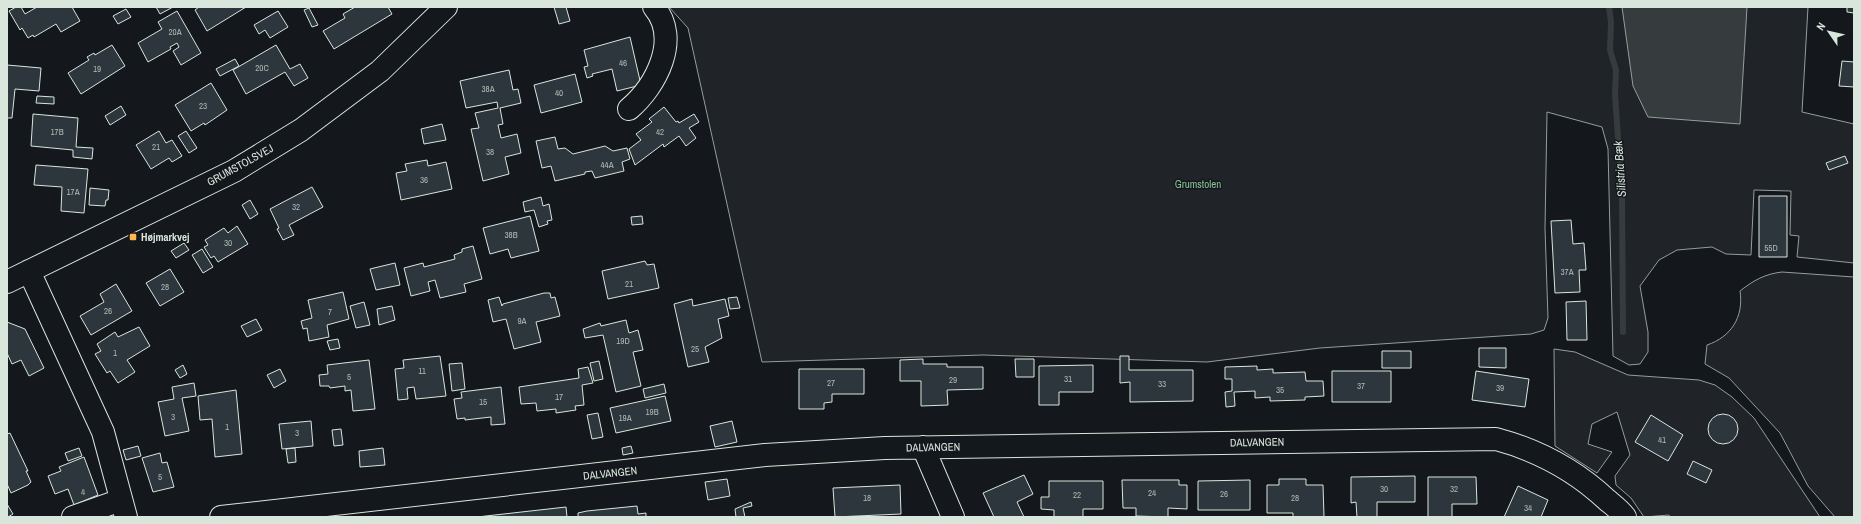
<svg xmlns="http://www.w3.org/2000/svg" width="1861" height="524" font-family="'Archivo Narrow',sans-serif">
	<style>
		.green { fill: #202428; stroke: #939e99 }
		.water { fill: #363b3e; stroke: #939e99 }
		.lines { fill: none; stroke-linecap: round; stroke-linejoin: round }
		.stream { stroke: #363b3e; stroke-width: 6 }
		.building { fill: #2c363c; stroke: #d8e6dc }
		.minor-casing { stroke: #d8e6dc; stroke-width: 24 }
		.minor { stroke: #14181c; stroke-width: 22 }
		.poi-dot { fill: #ffb74d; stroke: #14181c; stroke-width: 1.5 }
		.labels { text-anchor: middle; stroke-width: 3; stroke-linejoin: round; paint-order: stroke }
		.number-label { font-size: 9px; fill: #adbab4 }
		.street-label { font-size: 11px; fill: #d8e6dc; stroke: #14181c }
		.park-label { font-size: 11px; fill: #8ac095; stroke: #14181c }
		.poi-label { font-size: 11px; font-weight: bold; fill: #d8e6dc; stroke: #14181c; text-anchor: start }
		.water-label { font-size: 12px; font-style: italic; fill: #d8e6dc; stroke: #14181c }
	</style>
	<rect width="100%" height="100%" fill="#14181c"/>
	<path class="green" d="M669 7H1808L1802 112 1854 124V263L1797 257 1799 236 1790 235 1791 191 1754 190 1751 255 1726 254 1712 247 1677 250 1659 260 1640 286 1648 332V352L1640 364 1629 365 1613 356 1608 149 1602 127 1547 112 1545 228 1548 318 1544 330 1531 334 1320 348 1207 362 983 355 762 362 688 28Z
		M1782 272 1854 277V517H1835L1808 486 1780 433 1729 378 1705 364 1707 345C1731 337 1744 317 1740 291 1754 280 1765 274 1782 272Z
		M1554 349 1575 352 1628 375 1699 380 1715 385 1732 397 1754 418 1820 517H1670L1669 515 1644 517 1631 498 1616 485 1615 476 1630 455 1617 412 1592 424 1588 444 1612 452 1597 473 1555 446Z"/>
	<path class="water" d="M1622 7H1747L1740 124 1648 117 1633 86Z"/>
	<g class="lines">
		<path class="stream" d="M1609 7 1611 22 1610 50 1616 70 1615 94 1622 195 1623 332"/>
	</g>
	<path class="building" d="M16 7H21L25 14 37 7H72L80 21 61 32 56 24 34 37 33 35 28 38 22 28 20 30 9 11Z
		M156 7H173L160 14Z
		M199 7H246L207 31 195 10Z
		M355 7H388L392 14 334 49 323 31 345 18 343 14Z
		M554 7H566L570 21 559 24Z
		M1847 7H1854V13L1847 12Z
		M309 8 318 25 312 27 304 10Z
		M126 9 131 17 118 24 113 16Z
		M177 11 201 53 181 65 173 51 179 47 177 43 170 47 171 49 148 62 138 43 162 29 158 22Z
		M278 11 288 27 270 38 265 30 259 34 254 25Z
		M630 37 641 85 617 91 612 69 592 74 593 76 587 78 584 67 588 66 584 50Z
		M112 45 125 66 81 94 68 73 89 60 87 57 94 53 95 55Z
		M276 45 290 69 300 64 308 78 294 86 285 72 246 94 233 70Z
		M235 59 239 66 220 76 216 69Z
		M1842 61 1854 62V87L1839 86Z
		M7 65 41 68 39 91 15 89 12 118H7Z
		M509 70 513 90 518 89 521 103 500 108 503 124 498 125 501 138 517 134 521 153 505 157 509 174 483 181 471 129 479 128 475 113 498 108 497 102 466 108 460 81Z
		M575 74 582 102 541 113 534 85Z
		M211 83 227 110 205 125 204 123 191 131 175 105Z
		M37 96 54 97V104L36 103Z
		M121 106 126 115 110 125 105 116Z
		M664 107 676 122 678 121 679 123 694 114 699 122 689 128 696 138 686 146 679 136 664 147 663 144 635 165 629 149 641 140 636 134 652 122 649 119Z
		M33 114 78 118 76 147 93 148 92 159 73 157V150L31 146Z
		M442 124 446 140 424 144 421 129Z
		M159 131 166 143 172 140 182 156 172 162 169 158 151 169 136 145Z
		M186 131 197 148 189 153 178 136Z
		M555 137 558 149 565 148 573 154 605 146 613 151 627 148 630 159 622 162 624 171 595 178 592 171 585 172V174L555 181 551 166 542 168 536 141Z
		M1845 156 1848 163 1829 170 1826 163Z
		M427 160 428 166 446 162 452 189 401 200 396 173 407 171 405 164Z
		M36 165 88 169 84 213 61 211 62 187 34 185Z
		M312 187 323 207 289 225 294 235 283 240 277 229 279 228 270 209Z
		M90 188 109 190 108 200H106L105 206 89 205Z
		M1759 196H1787V257H1759Z
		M541 197 543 206 549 204 552 220 547 221 548 224 539 227 534 210 525 212 523 202Z
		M250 200 258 214 250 219 242 205Z
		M530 216 539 251 511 258 508 249 490 254 483 228Z
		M642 216 643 224 632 225 631 217Z
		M1571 220 1573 244 1584 243 1586 270H1579L1580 292 1555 293 1551 221Z
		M237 226 248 244 218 262 214 256 211 258 204 247 208 245 205 240 224 228 228 233Z
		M184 243 189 250 176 258 171 251Z
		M473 246 482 279 464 284 466 292 440 298 435 280 428 282 430 291 411 296 404 268 423 263 424 267 455 259 454 255 462 252V249Z
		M202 249 213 267 203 273 192 255Z
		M645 261 647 265 654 264 659 288 608 299 602 271Z
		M395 263 400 285 376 290 370 269Z
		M170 269 184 292 160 306 146 283Z
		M116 284 132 311 91 335 80 316 104 302 100 294Z
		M343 292 349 319 327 325 329 337 309 341 307 328 303 329 301 321 312 318 308 300Z
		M544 293H550L551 298 555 297 560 316 536 322 541 342 514 349 506 319 493 322 488 300 499 297 502 306 503 304Z
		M737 297 740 308 730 309 728 298Z
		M692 299 693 306 725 299 729 316 718 319 722 338 705 347 709 362 688 367 674 304Z
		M1586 301 1587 340H1567L1566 302Z
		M364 302 370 325 356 328 350 306Z
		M392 306 395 320 379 325 377 309Z
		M256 319 262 330 247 337 241 326Z
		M626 320 629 333 638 330 643 350 633 352 641 386 616 392 603 335 585 338 583 329 600 323 601 326Z
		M7 322 25 329 44 368 29 376 21 360 12 364 7 353Z
		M139 327 150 346 127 360 135 372 118 383 110 371 107 373 95 354 101 351 97 344 115 332 118 337Z
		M338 339 340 348 330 350 327 341Z
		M1479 348H1506V368L1479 367Z
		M1382 351H1411V368H1382Z
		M440 356 446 396 416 399 414 387 407 388 408 399 398 400 395 369 404 368 403 360Z
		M1120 356H1129V370H1193V401L1130 402V382L1120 383Z
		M923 359V364H947V367H983V389L947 390 948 405 921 406V381H900V360Z
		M1015 359H1034V377H1016Z
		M369 360 375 409 353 411 351 390 345 391V386L330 388 329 386H320L319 375 328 374 327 365Z
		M599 361 603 379 594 381 590 363Z
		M462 363 465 389 452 391 449 364Z
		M183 365 187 374 180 378 175 370Z
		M1093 365V392H1059V405H1039V366Z
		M1257 366V370L1273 369V373L1305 372 1306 381H1323L1324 396 1305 397V400L1270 401V397L1255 398V391L1234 392 1235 406 1226 407 1225 392 1232 391V379H1225V367Z
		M588 367 593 383 582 385 584 405 575 406 576 410 556 413V409L537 411 536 403 521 404 519 387 579 378 578 369Z
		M280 369 286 381 274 388 267 375Z
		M799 369H864V394H832V402L824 403V409H799Z
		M1332 371H1391V402H1332Z
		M1476 371 1529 379 1525 407 1472 400Z
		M194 383 196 396 182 398 189 431 165 436 158 402 174 399 172 387Z
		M664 384 666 393 645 398 643 389Z
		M501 387 505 424 491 425V417L465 420V418L457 419 454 399 462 398 461 392Z
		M236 390 242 454 215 457 212 419 200 420 198 396Z
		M665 396 671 421 616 433 610 408Z
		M598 413 603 437 592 439 587 415Z
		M1708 429a15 15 0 1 1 30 0a15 15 0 1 1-30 0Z
		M1651 415 1683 435 1668 461 1635 442Z
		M311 421 313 446 282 449 279 424Z
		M732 421 737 442 715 447 710 426Z
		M341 429 343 445 334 446 332 430Z
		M10 433 28 471H26L31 482 28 485 11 493 7 484V434Z
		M138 446 141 456 126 460 123 450Z
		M631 446 633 453 623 455 622 448Z
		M79 448 82 456 68 461 65 453Z
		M295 448 296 462 288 463 286 449Z
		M383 448 385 465 360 467 359 451Z
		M160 453 162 463 167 462 174 487 153 492 142 458Z
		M84 457 98 495 74 505 68 489 55 494 48 476 61 471 59 467Z
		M1693 461 1712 470 1706 483 1687 474Z
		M1024 475 1033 494 1017 502 1024 517H994L983 493Z
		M1415 476V502H1377V517H1357L1356 502 1351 503V477Z
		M1428 477H1476L1477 504H1452V517H1428Z
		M727 479 730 496 708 500 705 482Z
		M1279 479H1306V485H1323L1324 517H1293V513H1267V485H1279Z
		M1122 480H1179V485H1187V509L1168 508V517L1136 516V508H1123Z
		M1250 480V510H1198V481Z
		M1049 481H1103V509H1083V517H1054V510L1041 509V497H1049Z
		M900 485 901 514 835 517 833 488Z
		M1518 486 1548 500 1541 517H1504Z
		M751 502 752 506 743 508 745 517H736L735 509Z
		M7 504 13 514 8 517H7Z
		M637 506 638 514 646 513V517H578V513L587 511Z
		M566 507 567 517H477Z"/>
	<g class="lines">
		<defs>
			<path id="minor" d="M629 109C656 86 681 39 654 7
				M29 271 103 432 126 517
				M7 282 234 171 301 130 380 71 446 7
				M923 447 953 517
				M73 517 121 500
				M221 517 765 455 885 448 1496 439C1537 450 1575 470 1607 500 1613 505 1620 510 1625 517"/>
		</defs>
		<use href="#minor" class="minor-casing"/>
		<use href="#minor" class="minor"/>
	</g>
	<rect class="poi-dot" x="129" y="233" width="8" height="8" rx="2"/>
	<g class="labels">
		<g class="number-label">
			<text x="175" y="35">20A</text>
			<text x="623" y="66">46</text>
			<text x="262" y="71">20C</text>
			<text x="97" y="72">19</text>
			<text x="488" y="92">38A</text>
			<text x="559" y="96">40</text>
			<text x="203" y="109">23</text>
			<text x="57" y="135">17B</text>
			<text x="660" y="135">42</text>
			<text x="156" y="150">21</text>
			<text x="490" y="155">38</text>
			<text x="607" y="168">44A</text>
			<text x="424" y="183">36</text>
			<text x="73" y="195">17A</text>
			<text x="296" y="210">32</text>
			<text x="511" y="238">38B</text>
			<text x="228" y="246">30</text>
			<text x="1771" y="251">55D</text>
			<text x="1567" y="275">37A</text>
			<text x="629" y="287">21</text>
			<text x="165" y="290">28</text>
			<text x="108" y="314">26</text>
			<text x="330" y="315">7</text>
			<text x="522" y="324">9A</text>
			<text x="623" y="344">19D</text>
			<text x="695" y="352">25</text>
			<text x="115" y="356">1</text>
			<text x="422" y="374">11</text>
			<text x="349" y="380">5</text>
			<text x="1068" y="382">31</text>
			<text x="953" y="383">29</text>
			<text x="831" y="386">27</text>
			<text x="1162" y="387">33</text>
			<text x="1361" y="389">37</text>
			<text x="1500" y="391">39</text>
			<text x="1280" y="393">35</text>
			<text x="559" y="400">17</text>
			<text x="483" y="405">15</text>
			<text x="652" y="415">19B</text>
			<text x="173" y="420">3</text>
			<text x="625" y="421">19A</text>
			<text x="227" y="430">1</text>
			<text x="297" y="436">3</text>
			<text x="1662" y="443">41</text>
			<text x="160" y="480">5</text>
			<text x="1384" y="492">30</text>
			<text x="1454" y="492">32</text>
			<text x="83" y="495">4</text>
			<text x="1152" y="496">24</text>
			<text x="1224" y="497">26</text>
			<text x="1077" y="498">22</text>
			<text x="867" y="501">18</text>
			<text x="1295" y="501">28</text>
			<text x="1528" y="511">34</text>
		</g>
		<g class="street-label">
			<text transform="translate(240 165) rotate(-29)" y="4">GRUMSTOLSVEJ</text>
			<text transform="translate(1257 442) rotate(-1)" y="4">DALVANGEN</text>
			<text transform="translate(933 447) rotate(-1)" y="4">DALVANGEN</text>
			<text transform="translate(610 473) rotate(-6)" y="4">DALVANGEN</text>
		</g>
		<g class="park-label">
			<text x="1198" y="188">Grumstolen</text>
		</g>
		<g class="poi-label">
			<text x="141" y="241">Højmarkvej</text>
		</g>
		<g class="water-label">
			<text transform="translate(1620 169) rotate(-94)" y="4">Silistria Bæk</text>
		</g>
	</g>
	<rect width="1861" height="524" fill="none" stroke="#d8e6dc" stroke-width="16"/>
	<g transform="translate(1829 32) rotate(304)" stroke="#14181c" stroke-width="3" paint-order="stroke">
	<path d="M0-3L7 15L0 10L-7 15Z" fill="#d8e6dc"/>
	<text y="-6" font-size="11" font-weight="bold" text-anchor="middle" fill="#d8e6dc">N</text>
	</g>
</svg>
